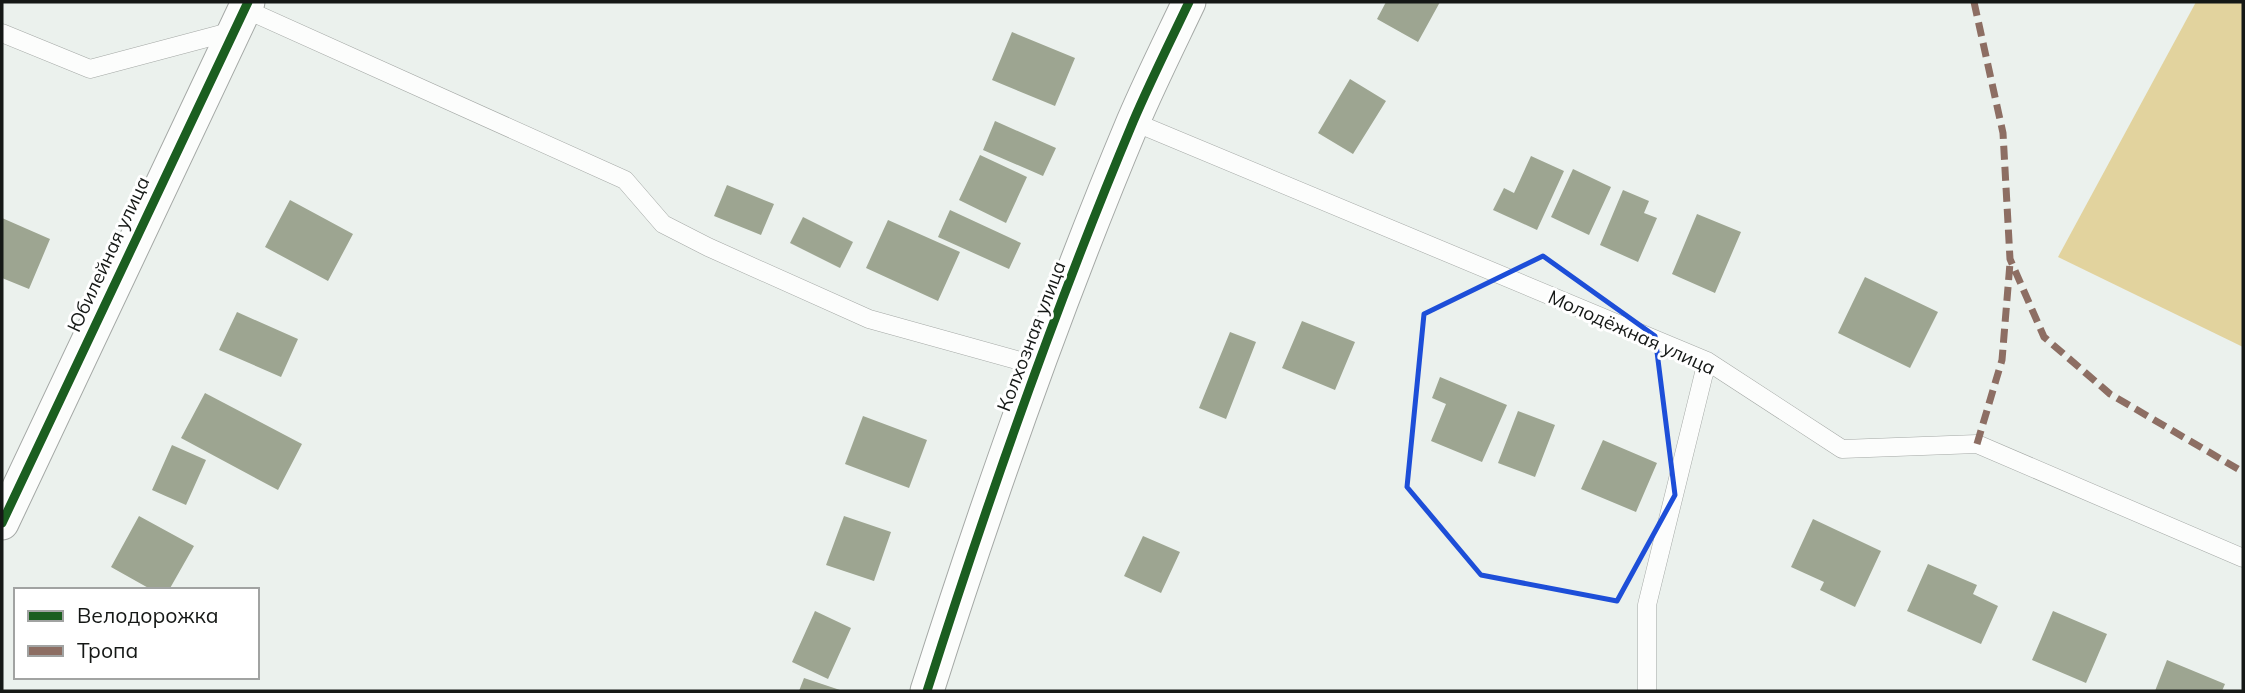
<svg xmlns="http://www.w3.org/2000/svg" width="2245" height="693" font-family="Mulish,sans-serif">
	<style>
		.green { fill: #e2d39e }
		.building { fill: #9da591 }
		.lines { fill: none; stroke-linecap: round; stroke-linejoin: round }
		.service-casing { stroke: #a4a8a5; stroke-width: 19 }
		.minor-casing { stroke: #a4a8a5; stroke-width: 35 }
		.service { stroke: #fcfdfc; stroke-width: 18 }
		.minor { stroke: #fcfdfc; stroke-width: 33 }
		.quiet { stroke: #8d6e63; stroke-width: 7; stroke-dasharray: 14 7; stroke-linecap: butt }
		.cycleway-casing { stroke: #fff; stroke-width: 13 }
		.cycleway { stroke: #1b5e20; stroke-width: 9 }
		.marked { fill: none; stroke: #1d4ed8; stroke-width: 5; stroke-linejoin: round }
		.labels { text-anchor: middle; stroke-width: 6; stroke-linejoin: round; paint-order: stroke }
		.street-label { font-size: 19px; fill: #151816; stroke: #fff }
	</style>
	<rect width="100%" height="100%" fill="#ebf1ed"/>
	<path class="green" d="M2196 2H2243V347L2058 257Z"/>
	<path class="building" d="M1386 2H1440L1418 42 1377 19Z
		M1012 32 1075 58 1055 106 992 80Z
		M1350 79 1386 101 1353 154 1318 133Z
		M995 121 1056 148 1043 176 983 150Z
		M980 155 1027 177 1006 223 959 200Z
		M1531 156 1564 171 1537 230 1493 210 1504 188 1514 193Z
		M1573 169 1611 187 1589 235 1551 217Z
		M727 185 774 204 761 235 714 216Z
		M1623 190 1649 201 1644 213 1657 218 1638 262 1600 245Z
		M290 200 353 234 328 281 265 247Z
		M950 210 1021 243 1009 269 938 237Z
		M1697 214 1741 232 1715 293 1672 274Z
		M803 217 853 242 840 268 790 243Z
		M2 218 50 239 29 289 2 278Z
		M888 220 960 252 938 301 866 268Z
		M1865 277 1938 312 1910 368 1838 333Z
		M237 312 298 339 281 377 219 350Z
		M1302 321 1355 342 1335 390 1282 368Z
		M1230 332 1256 342 1226 419 1199 408Z
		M1440 377 1507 405 1482 462 1431 441 1446 404 1432 398Z
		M205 393 302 444 278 490 181 438Z
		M1518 411 1555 425 1535 477 1498 463Z
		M863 416 927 440 909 488 845 464Z
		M1603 440 1657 463 1636 512 1581 489Z
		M172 445 206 460 186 505 152 490Z
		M139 516 194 546 169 590H152L111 567Z
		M844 516 891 532 874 581 826 565Z
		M1813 519 1881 551 1855 607 1820 590 1824 582 1791 567Z
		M1143 536 1180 552 1161 593 1124 576Z
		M1928 564 1977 585 1973 594 1998 606 1981 644 1907 611Z
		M815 611 851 628 828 679 792 662Z
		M2053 611 2107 634 2086 683 2032 660Z
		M2167 660 2225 684 2222 691H2155Z
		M804 678 843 691H799Z"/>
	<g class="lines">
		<defs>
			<path id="service" d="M245 9 625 180 663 224 708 247 869 319 1038 366
				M2 33 90 69 233 31
				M1134 122 1707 361 1842 449 1977 444 2243 558
				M1647 691V605L1707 361"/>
			<path id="minor" d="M2 523 248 2
				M927 691C988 499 1055 308 1133 122 1150 82 1170 42 1189 2"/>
		</defs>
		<use href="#service" class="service-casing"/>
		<use href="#minor" class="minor-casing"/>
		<use href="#service" class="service"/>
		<use href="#minor" class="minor"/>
		<path class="quiet" d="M1974 2 2003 133 2010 259 2044 337 2110 394 2243 472
			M1977 444 2002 360 2010 263"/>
		<defs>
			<path id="cycleway" d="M2 523 248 2
				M927 691C988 499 1055 308 1133 122 1150 82 1170 42 1189 2"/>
		</defs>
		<use href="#cycleway" class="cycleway-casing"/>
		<use href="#cycleway" class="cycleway"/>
	</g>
	<path class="marked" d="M1543 256 1655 336 1675 495 1617 601 1481 575 1407 487 1424 314Z"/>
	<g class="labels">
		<g class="street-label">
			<text transform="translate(108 254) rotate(-65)" y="7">Юбилейная улица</text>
			<text transform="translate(1632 332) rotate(24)" y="7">Молодёжная улица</text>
			<text transform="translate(1031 336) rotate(-69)" y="7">Колхозная улица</text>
		</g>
	</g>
	<rect width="2245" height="693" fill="none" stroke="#151816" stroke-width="7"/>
	<rect x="14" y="588" width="245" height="91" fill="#ffffff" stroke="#a1a3a2" stroke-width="2"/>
	<rect x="28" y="611" width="35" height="10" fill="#1b5e20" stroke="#a1a3a2" stroke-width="2"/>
	<text x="77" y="623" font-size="21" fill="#151816">Велодорожка</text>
	<rect x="28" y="646" width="35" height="10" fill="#8d6e63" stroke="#a1a3a2" stroke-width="2"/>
	<text x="77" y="658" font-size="21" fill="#151816">Тропа</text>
</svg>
